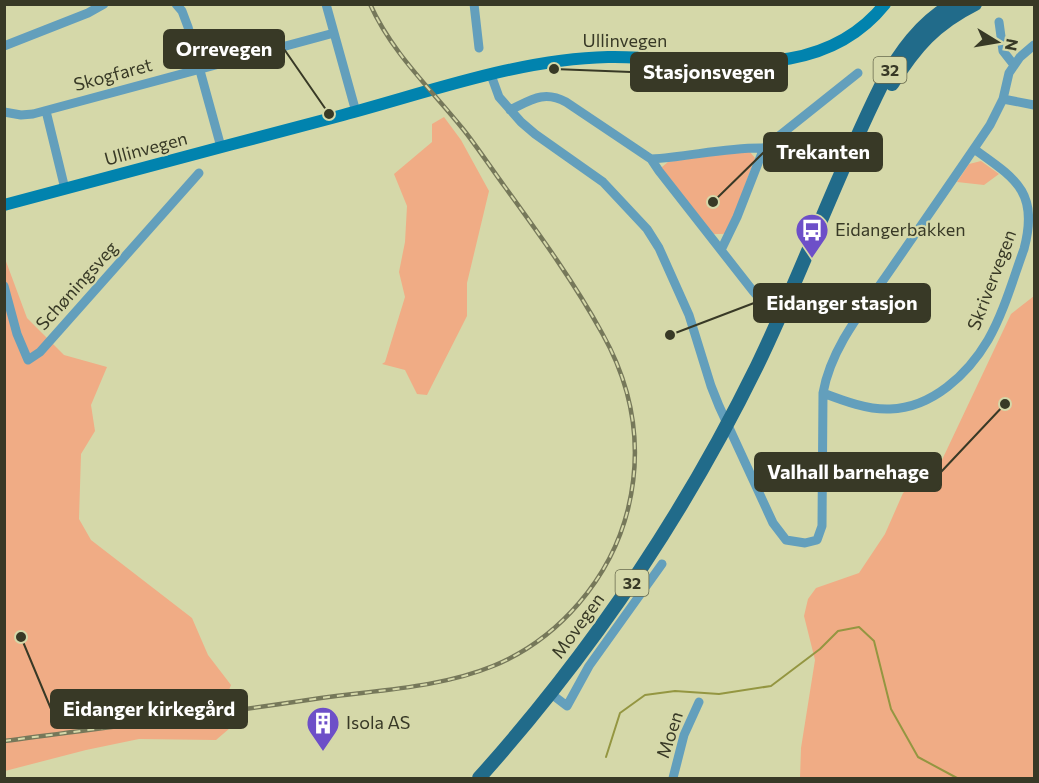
<svg xmlns="http://www.w3.org/2000/svg" width="1039" height="783" font-family="Commissioner,sans-serif">
	<style>
		.green { fill: #f0ac85 }
		.lines { fill: none; stroke-linecap: round; stroke-linejoin: round }
		.stream { stroke: #949641; stroke-width: 2 }
		.street { stroke: #639fbc; stroke-width: 9 }
		.secondary { stroke: #0183ae; stroke-width: 12 }
		.primary { stroke: #216b8a; stroke-width: 14 }
		.rail-casing { stroke: #76785a; stroke-width: 4.5 }
		.rail { stroke: #d5d8a9; stroke-width: 2; stroke-dasharray: 7; stroke-linecap: butt }
		.labels { text-anchor: middle; stroke-width: 4.5; stroke-linejoin: round; paint-order: stroke }
		.shield { fill: #d5d8a9; stroke: #67694d; stroke-width: 1.5 }
		.shield-label { font-size: 16px; font-weight: bold; fill: #383926 }
		.street-label { font-size: 18px; fill: #383926; stroke: #d5d8a9 }
		.poi-label { font-size: 18px; fill: #383926; stroke: #d5d8a9; text-anchor: start }
		.leader { fill: none; stroke: #383926; stroke-width: 2 }
		.callout-dot { fill: #383926; stroke: #d5d8a9; stroke-width: 2 }
		.callout { fill: #383926; stroke: #383926; stroke-width: 2 }
		.callout-label { font-size: 20px; text-anchor: middle; font-weight: bold; fill: #fff }
	</style>
	<rect width="100%" height="100%" fill="#d5d8a9"/>
	<path class="green" d="M444 117 461 140 489 191 467 283V316L427 395 417 394 405 370 382 364 385 362 405 297 399 272 405 242 407 206 394 174 432 142V124Z
		M745 151 750 152 755 158 728 231 723 234H714L662 170V167L668 162Z
		M981 161 999 174 984 185 957 182 969 164Z
		M4 256 27 318 64 355 107 367 91 405 95 431 81 454 79 519 91 540 192 618 208 655 231 685 227 695 230 728 216 740 139 739 86 750 5 771Z
		M1034 296V778H800L801 748 815 660 804 616 808 599 816 588 859 573 885 534 903 493 941 462 1011 314Z"/>
	<g class="lines">
		<path class="stream" d="M606 757 620 713 645 695 675 691 719 694 771 686 820 649 838 631 859 627 874 641 891 709 918 757 957 778"/>
		<path class="street" d="M176 4 182 11 188 27 221 147
			M326 4 356 112
			M474 4 479 48
			M999 22 1003 51 1014 65
			M4 46 88 13 104 4
			M491 75 499 97 521 122 535 134 603 182 647 229 659 248 689 315 711 386 719 406 773 523 786 540 805 543 817 540 822 526 823 393C831 347 865 307 891 269 924 221 957 174 990 125L1003 99 1009 73 1020 57 1034 45
			M1003 99 1034 105
			M510 110C531 100 544 90 566 102L651 159 659 171 753 291 761 300 769 303
			M46 111 65 189
			M4 112 21 115 33 114 334 33
			M651 159C689 157 726 147 764 148
			M721 250 737 217 764 148 858 73
			M4 286 17 334 28 360 40 352 199 173
			M823 393C844 401 868 410 890 409 932 408 968 374 988 340 1004 312 1013 279 1024 249 1039 192 1016 179 974 149
			M550 693 567 706 589 666 662 564
			M673 778 684 735 699 702"/>
		<path class="secondary" d="M4 205C117 174 230 145 343 115 429 92 519 59 608 57 703 55 816 90 885 4"/>
		<path class="primary" d="M892 84C915 47 935 24 975 4
			M479 778C590 654 684 515 757 366 802 273 836 176 882 84 900 52 920 23 953 4"/>
		<defs>
			<path id="rail" d="M4 741C110 727 216 714 321 698 378 690 439 688 493 666 559 639 611 578 628 509 643 447 633 388 602 333 574 282 539 234 505 187 491 168 478 148 463 129 430 88 392 53 370 4"/>
		</defs>
		<use href="#rail" class="rail-casing"/>
		<use href="#rail" class="rail"/>
	</g>
	<defs>
		<symbol id="bus-pin" viewBox="-11 -11 22 30"><path d="M0 17L-7.5 6A9.5 9.5 0 1 1 7.5 6Z" fill="#6d4fc8" stroke="#d5d8a9"/><path d="M-5-6H5V4H4V6H2V4H-2V6H-4V4H-5ZM-3.5-4V0h7V-4ZM-3.5 1.2v1.5H-2V1.2ZM2 1.2v1.5H3.5V1.2Z" fill="#fff"/></symbol>
		<symbol id="building-pin" viewBox="-11 -11 22 30"><path d="M0 17L-7.5 6A9.5 9.5 0 1 1 7.5 6Z" fill="#6d4fc8" stroke="#d5d8a9"/><path d="M-4-6H4V6H1V3H-1V6H-4ZM-2.5-4.3h1.7v1.8h-1.7ZM.8-4.3h1.7v1.8H.8ZM-2.5-1h1.7V.8h-1.7ZM.8-1h1.7V.8H.8Z" fill="#fff"/></symbol>
	</defs>
	<g fill-rule="evenodd">
		<use href="#bus-pin" x="793" y="211" width="38" height="52"/>
		<use href="#building-pin" x="304" y="704" width="38" height="52"/>
	</g>
	<g class="labels">
		<g class="shield">
			<rect x="873.5" y="57" width="33" height="26" rx="4.5"/>
			<rect x="615.5" y="570" width="33" height="26" rx="4.5"/>
		</g>
		<g class="shield-label">
			<text x="890" y="76">32</text>
			<text x="632" y="589">32</text>
		</g>
		<g class="street-label">
			<text x="625" y="47">Ullinvegen</text>
			<text transform="translate(113 75) rotate(-15)" y="6">Skogfaret</text>
			<text transform="translate(146 149) rotate(-15)" y="6">Ullinvegen</text>
			<text transform="translate(992 280) rotate(-69)" y="6">Skrivervegen</text>
			<text transform="translate(77 286) rotate(-48)" y="6">Schøningsveg</text>
			<text transform="translate(578 626) rotate(-54)" y="6">Movegen</text>
			<text transform="translate(670 735) rotate(-72)" y="6">Moen</text>
		</g>
		<g class="poi-label">
			<text x="835" y="236">Eidangerbakken</text>
			<text x="346" y="729">Isola AS</text>
		</g>
	</g>
	<path class="leader" d="M329 114L284 49M554 69L631 72M713 202L764 152M670 335L754 303M1005 404L941 472M21 637L51 709"/>
	<g class="callout-dot">
		<circle cx="329" cy="114" r="6"/>
		<circle cx="554" cy="69" r="6"/>
		<circle cx="713" cy="202" r="6"/>
		<circle cx="670" cy="335" r="6"/>
		<circle cx="1005" cy="404" r="6"/>
		<circle cx="21" cy="637" r="6"/>
	</g>
	<g class="callout">
		<rect x="164" y="30" width="120" height="38" rx="6"/>
		<rect x="631" y="53" width="156" height="38" rx="6"/>
		<rect x="764" y="133" width="118" height="38" rx="6"/>
		<rect x="754" y="284" width="176" height="38" rx="6"/>
		<rect x="755" y="453" width="186" height="38" rx="6"/>
		<rect x="51" y="690" width="196" height="38" rx="6"/>
	</g>
	<g class="callout-label">
		<text x="224" y="56">Orrevegen</text>
		<text x="709" y="79">Stasjonsvegen</text>
		<text x="823" y="159">Trekanten</text>
		<text x="842" y="310">Eidanger stasjon</text>
		<text x="848" y="479">Valhall barnehage</text>
		<text x="149" y="716">Eidanger kirkegård</text>
	</g>
	<rect width="1039" height="783" fill="none" stroke="#383926" stroke-width="12"/>
	<g transform="translate(997 42) rotate(101)" stroke="#d5d8a9" stroke-width="4.5" paint-order="stroke">
	<path d="M0-4.5L10 22L0 15L-10 22Z" fill="#383926"/>
	<text y="-9" font-size="16" font-weight="bold" text-anchor="middle" fill="#383926">N</text>
	</g>
</svg>
